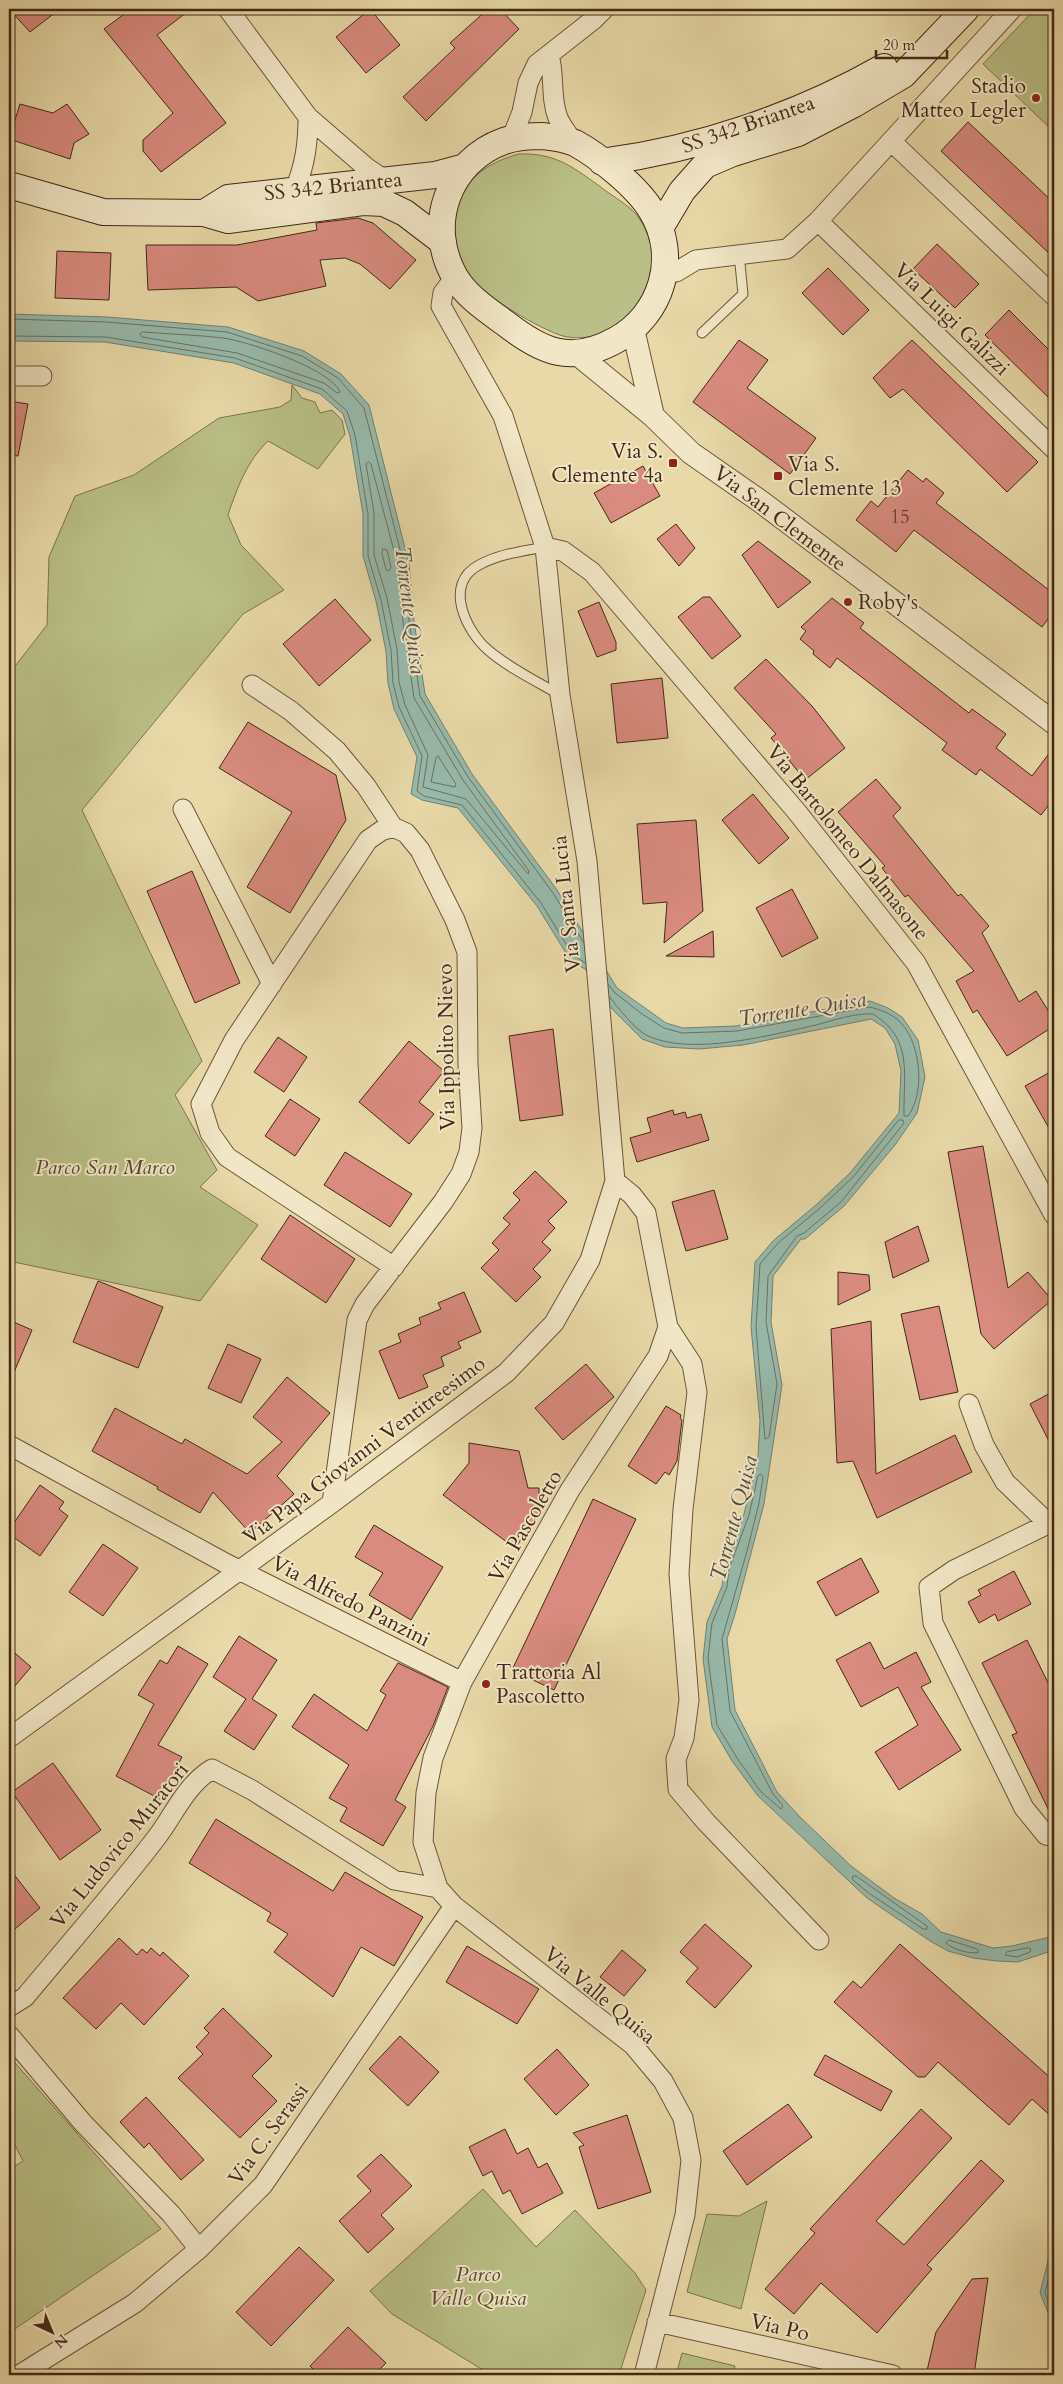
<svg xmlns="http://www.w3.org/2000/svg" width="1063" height="2384" font-family="Cardo,serif">
	<style>
		.green { fill: #b9bf86; stroke: #7e744e }
		.water { fill: #97baac; stroke: #758070 }
		.lines { fill: none; stroke-linecap: round; stroke-linejoin: round }
		.shore { stroke: #6d7161; stroke-width: 1 }
		.building { fill: #d98b7f; stroke: #432816 }
		.service-casing { stroke: #6c543a; stroke-width: 11 }
		.minor-casing { stroke: #6c543a; stroke-width: 21 }
		.tertiary-casing { stroke: #6c543a; stroke-width: 24 }
		.secondary-casing { stroke: #432816; stroke-width: 28 }
		.service { stroke: #f1e6c6; stroke-width: 9 }
		.minor { stroke: #f1e6c6; stroke-width: 19 }
		.tertiary { stroke: #f1e6c6; stroke-width: 22 }
		.secondary { stroke: #f1e6c6; stroke-width: 26 }
		.poi-dot { fill: #8f2418; stroke: #f1e6c6; stroke-width: 2 }
		.labels { text-anchor: middle; stroke-width: 4; stroke-linejoin: round; paint-order: stroke }
		.number-label { font-size: 19px; fill: #684130 }
		.poi-label { font-size: 21px; fill: #432816; stroke: #f1e6c6; text-anchor: start }
		.street-label { font-size: 21px; fill: #432816; stroke: #f1e6c6 }
		.park-label { font-size: 21px; font-style: italic; fill: #5b462c; stroke: #f1e6c6 }
		.water-label { font-size: 22px; font-style: italic; fill: #584c3c; stroke: #f1e6c6 }
	</style>
	<rect width="100%" height="100%" fill="#e9d9a8"/>
	<filter id="stains"><feTurbulence type="fractalNoise" baseFrequency=".004" numOctaves="4"/><feColorMatrix values="0 0 0 0 .2 0 0 0 0 .09 0 0 0 0 .02 0 0 0 .5 -.17"/></filter>
	<radialGradient id="worn" r=".72"><stop offset=".6" stop-color="#630" stop-opacity="0"/><stop offset="1" stop-color="#630" stop-opacity=".3"/></radialGradient>
	<path class="green" d="M1035 9H1054V132L983 64Z
		M519 154C554 153 570 165 598 185 609 194 624 202 634 212 652 231 658 267 648 291 644 298 637 306 633 313 628 319 622 322 615 326 600 335 586 340 568 337 549 335 490 299 477 285 468 275 460 262 456 249 452 233 454 216 460 201 469 174 493 161 519 154Z
		M292 385 302 398 315 402 320 413 332 410 342 420 345 434 318 469 268 441C247 461 237 488 228 515L241 545 284 590 243 614 82 810 202 1061 175 1095 217 1170 200 1187 258 1225 200 1301 9 1261V674L47 625 49 557 75 496 134 475 219 418 280 407 291 400Z
		M9 2056 161 2229 9 2333V2170L23 2161 9 2133Z
		M483 2189 536 2247 575 2210 635 2273 646 2290 619 2375H491L392 2314 370 2291Z
		M767 2201 741 2309 687 2292 707 2214 739 2216Z
		M682 2353 735 2366 733 2375H676Z"/>
	<path class="water" d="M9 314 107 317 228 327 304 351 341 374 369 405 409 564 414 621 425 694 472 774 557 890 617 988 666 1023 683 1028 736 1026 870 1001 888 1008 902 1017 918 1040 925 1077 917 1113 895 1145 844 1206 805 1239H801L773 1276 771 1322 782 1385 764 1504 735 1614 727 1639 735 1710 777 1792 799 1816 851 1866 894 1898 922 1914 941 1932 993 1948 1012 1946 1054 1936V1950L1018 1962 997 1961 973 1958 948 1951 930 1941 867 1898 758 1796 732 1761 712 1727 703 1659 707 1622 722 1586 725 1568 744 1514 758 1456 760 1421 751 1327 755 1262 774 1240 816 1205 850 1173 899 1113 901 1071 895 1044 885 1028 871 1019 743 1045 699 1049 665 1047 642 1039 612 1009 586 970 569 958 537 906 458 808 422 800 411 794 417 757 394 709 388 683 386 651 376 601 363 556V514L350 436 343 414 320 394 234 363 105 342 9 341Z
		M1054 2237V2327L1040 2293Z"/>
	<g class="lines">
		<path class="shore" d="M9 319 106 322 227 332 302 356 338 378 364 408 404 565 409 621 420 696 468 777 553 893 584 943
			M143 332C169 334 197 335 223 338 247 341 331 369 340 392L337 393 324 383 237 353 142 337 140 334Z
			M9 336 106 337 235 358 322 389 347 411 355 435 368 514V556L381 600 391 650 393 683 399 707 422 756 417 791 424 796 462 805 541 903 572 954 585 963
			M369 462 371 464 398 566 403 622 414 698 463 780 529 871 528 874 466 799 423 787 428 755 405 705 399 682 397 649 387 598 374 555V513L366 464Z
			M383 549 387 550 391 567 389 571 386 569 382 554Z
			M438 756 456 784 455 787 431 782 436 758Z
			M608 984 614 992 642 1014 664 1028 682 1033 737 1031 869 1007C879 1009 889 1013 897 1019 921 1039 926 1092 908 1116H904C903 1075 914 1039 873 1014 855 1013 834 1020 816 1025 770 1035 690 1057 646 1035 635 1029 617 1007 609 996
			M899 1120H903L904 1123 841 1202 804 1233 797 1236 768 1276 766 1322 777 1384 769 1437 765 1439 756 1327 760 1264 778 1243 819 1209 854 1176Z
			M761 1474 763 1477 759 1503 747 1551 722 1639 730 1711 773 1794 783 1806 781 1809 761 1792 737 1758 717 1725 708 1658 712 1623 727 1587 729 1569 749 1515 758 1476Z
			M853 1876H856L927 1926V1929H923L870 1894 853 1880Z
			M949 1940 977 1949 979 1952C971 1955 952 1949 946 1943Z
			M1028 1948 1031 1949 1030 1952 1017 1957 1005 1955 1007 1952Z
			M1054 2256 1045 2293 1054 2318"/>
	</g>
	<path class="building" d="M9 9H60L30 32Z
		M131 9H191L157 35 226 123 161 172 143 151V140L173 113 104 29Z
		M370 9 400 45 366 73 336 37Z
		M488 9H500L519 29 426 121 403 97 455 48 450 43Z
		M20 104 53 113 67 104 89 134 74 143 70 159 9 139Z
		M968 122 1054 203V258L941 151Z
		M358 218 373 223 416 260 390 289 360 264 345 258 320 260 326 286 258 301 236 287 148 290 146 245H237L317 230 316 223Z
		M937 244 979 284 955 308 913 269Z
		M57 251 111 253 109 300 55 298Z
		M828 268 869 310 843 335 802 293Z
		M1009 310 1054 355V403L985 335Z
		M739 340 768 360 747 388 816 438 790 474 693 402Z
		M912 340 1038 462 1007 492 903 389 890 398 873 378Z
		M9 401 28 404 18 456 9 455Z
		M643 466 660 496 611 523 594 493Z
		M908 470 923 482 926 478 944 493 936 503 1054 594V611L1042 627 914 530 896 552 856 520 871 501 878 507Z
		M676 524 695 548 679 566 657 539Z
		M758 541 811 582 778 608 742 555Z
		M703 597H710L741 636 712 659 678 617Z
		M832 598 864 623 860 628 969 713 972 709 1006 734 996 748 1032 776 1054 747V798L1041 815 980 769 976 775 942 750 947 743 837 658 830 668 813 654 814 651 800 639 806 631 801 627Z
		M335 599 371 640 319 686 283 644Z
		M599 602 616 642V650L597 657 578 611Z
		M766 659 812 706 845 748 805 780 771 738 776 734 734 688Z
		M662 678 668 738 617 743 611 684Z
		M248 722 336 775 346 820 290 913 247 887 292 812 219 768Z
		M876 779 901 808 893 816 958 896 961 894 989 926 982 933 1019 1002 1036 991 1054 1020V1026L1007 1056 977 1010 973 1013 956 981 974 971 908 895 905 897 882 868 885 866 838 812Z
		M753 794 789 838 759 864 722 820Z
		M696 820 703 911 664 943 667 902 643 904 637 824Z
		M192 871 240 983 195 1003 147 891Z
		M792 889 818 938 782 957 756 908Z
		M713 931 714 957 666 956Z
		M553 1029 563 1115 520 1121 509 1036Z
		M278 1037 307 1057 284 1092 254 1072Z
		M409 1041 444 1071 419 1102 434 1114 409 1144 359 1102Z
		M1054 1070V1137L1025 1086Z
		M290 1099 320 1119 295 1156 265 1136Z
		M673 1110 674 1115 685 1112 687 1118 701 1114 709 1140 637 1162 630 1138 651 1132 647 1118Z
		M983 1146 1008 1288 1028 1272 1052 1300 994 1349 981 1334 948 1152Z
		M345 1152 412 1194 390 1227 324 1185Z
		M535 1171 567 1202 548 1221 555 1228 542 1242 551 1250 533 1269 541 1277 516 1302 481 1268 499 1250 492 1243 510 1224 503 1218 520 1200 513 1193Z
		M714 1190 728 1239 686 1251 672 1202Z
		M290 1215 355 1259 326 1303 261 1259Z
		M918 1226 929 1261 893 1278 885 1242Z
		M838 1272 869 1275 870 1290 838 1305Z
		M98 1281 163 1307 138 1368 73 1342Z
		M464 1292 481 1332 458 1342 461 1348 441 1357 444 1366 423 1375 428 1387 399 1399 379 1351 401 1342 398 1334 421 1324 419 1318 441 1309 438 1303Z
		M939 1306 958 1392 920 1400 901 1314Z
		M9 1320 32 1330 9 1384Z
		M871 1321 876 1474 955 1435 972 1472 877 1518 853 1461 837 1463 831 1329Z
		M228 1344 261 1359 241 1403 208 1388Z
		M586 1364 614 1397 563 1440 535 1408Z
		M287 1377 330 1413 277 1476 294 1494 250 1533 213 1492 200 1513 157 1489 158 1487 92 1451 115 1408 182 1444 185 1439 247 1474 282 1442 253 1417Z
		M1054 1391V1451L1030 1404Z
		M666 1406 681 1415 680 1418 682 1420 677 1461 669 1475 665 1472 656 1484 628 1466Z
		M469 1443 519 1451 528 1488H539V1516L515 1548 443 1495 469 1463Z
		M40 1485 64 1502 59 1509 68 1516 40 1556 9 1534V1530Z
		M593 1499 636 1519 554 1690 512 1670Z
		M374 1525 443 1567 411 1620 369 1595 383 1573 355 1557Z
		M103 1544 138 1568 103 1616 69 1592Z
		M861 1558 879 1592 836 1616 817 1582Z
		M1014 1571 1031 1604 998 1621 995 1614 979 1623 968 1602 981 1595 978 1590Z
		M239 1636 277 1660 252 1699 277 1715 254 1750 224 1731 246 1699 213 1677Z
		M1027 1640 1054 1695V1821L1012 1735 1017 1733 982 1663Z
		M870 1642 884 1669 916 1652 931 1682 921 1687 961 1750 899 1790 875 1752 918 1725 898 1687 861 1707 836 1660Z
		M178 1646 208 1664 158 1745 182 1757 160 1799 116 1776 154 1704 138 1695 160 1660 167 1664Z
		M9 1648 31 1667 9 1693Z
		M398 1663 448 1687 433 1726 395 1800 406 1807 383 1846 340 1821 347 1808 329 1798 349 1765 292 1727 314 1694 367 1731 386 1695 380 1691Z
		M53 1763 101 1830 60 1860 12 1792Z
		M216 1819 333 1891 345 1872 423 1917 394 1966 361 1947 333 1997 274 1952 288 1934 267 1921 271 1913 189 1863Z
		M9 1868 40 1908 9 1934Z
		M705 1924 752 1966 715 2008 686 1982 698 1968 680 1952Z
		M119 1938 137 1955 142 1949 147 1953 151 1948 160 1956 163 1952 189 1976 144 2025 121 2003 96 2029 63 1998Z
		M900 1944 1054 2081V2119L1032 2099 1009 2125 938 2062 925 2077H918L834 2002 853 1981 861 1988Z
		M467 1946 539 1989 517 2024 446 1982Z
		M622 1950 646 1970 624 1996 600 1977Z
		M223 2008 272 2056 252 2076 277 2101 240 2138 178 2078 203 2054 196 2047 209 2033 204 2028Z
		M400 2036 439 2072 408 2106 369 2069Z
		M557 2049 589 2085 556 2115 524 2079Z
		M825 2055 892 2091 881 2111 814 2075Z
		M146 2097 204 2160 181 2180 149 2143 144 2148 120 2122Z
		M788 2104 812 2137 747 2185 723 2151Z
		M921 2109 952 2138 876 2221 904 2245 981 2160 1004 2181 927 2265 932 2269 877 2333 821 2283 794 2314 765 2289 815 2233 810 2229Z
		M627 2115 651 2192 598 2209 579 2147 584 2145 573 2133Z
		M505 2129 517 2154 528 2148 538 2168 547 2163 563 2193 522 2214 510 2190 503 2194 492 2171 483 2176 469 2147Z
		M381 2154 412 2186 381 2215 394 2229 368 2253 339 2221 371 2191 357 2176Z
		M299 2247 334 2280 271 2346 236 2312Z
		M988 2278 974 2375H926L936 2332 972 2279Z
		M348 2327 386 2363 374 2375H319L310 2366Z"/>
	<g class="lines">
		<defs>
			<path id="service" d="M702 333 743 294 739 254
				M545 547C523 551 499 554 479 565 443 584 466 631 488 650 509 668 536 681 560 695"/>
			<path id="minor" d="M228 9 308 117 367 168 385 180
				M549 55C555 75 550 98 558 118 562 127 569 135 573 143
				M511 140 522 112 528 83 537 64 593 20 604 9
				M892 142 1054 296
				M295 189C305 165 308 144 308 117
				M818 221 1054 449
				M665 274 676 272 696 260 787 249 818 221 1012 9
				M9 376H42
				M545 547 563 551 592 572 797 812 916 963 1054 1215
				M252 685 291 711 337 751 366 786 393 827 406 833 420 850 455 920 467 952 468 1064 472 1128 469 1152 461 1174 443 1202 365 1304 357 1320 332 1503
				M183 809 272 984
				M393 827 381 831 368 840 234 1040 201 1104 210 1133 227 1157 394 1267
				M615 1181 632 1195 646 1213 668 1327 658 1356 570 1490 462 1682 433 1758 426 1793 423 1842 438 1888 454 1906 633 2045 663 2081 683 2118 691 2160 685 2215 644 2375
				M668 1327 692 1364 697 1392 683 1509 679 1574 689 1700 684 1738 676 1759 678 1789 706 1822 819 1940
				M969 1404 984 1445 1005 1482 1050 1525
				M9 1445 227 1564 462 1682
				M1054 1521 954 1570 929 1587 933 1623 1024 1808 1046 1835 1054 1837
				M9 1738 332 1503 506 1373 554 1323 590 1260 615 1181 587 861 560 695 545 547 503 416 441 306 443 293 455 277
				M9 2007 25 1997C69 1944 115 1892 157 1837 175 1813 186 1785 212 1769L252 1790 394 1880 438 1888
				M9 2035 83 2123 171 2214 199 2249
				M657 2322 893 2375
				M19 2375 135 2303 199 2249 263 2185 454 1906"/>
			<path id="tertiary" d="M633 329 653 416
				M576 353 653 416 691 453 760 501 1054 723"/>
			<path id="secondary" d="M542 136C553 137 565 139 575 143 599 156 637 187 651 210 680 256 662 315 616 340 571 365 542 352 505 323 487 310 466 296 455 277 425 225 448 161 504 141 516 137 529 136 542 136Z
				M602 162C700 149 798 116 884 67
				M9 185 103 212 204 213 228 220 363 202 384 203 405 213 443 242
				M204 213 228 198 435 175 465 167
				M660 228 682 191 705 165 733 153 798 133 854 104 903 75 966 9"/>
		</defs>
		<use href="#service" class="service-casing"/>
		<use href="#minor" class="minor-casing"/>
		<use href="#tertiary" class="tertiary-casing"/>
		<use href="#secondary" class="secondary-casing"/>
		<use href="#service" class="service"/>
		<use href="#minor" class="minor"/>
		<use href="#tertiary" class="tertiary"/>
		<use href="#secondary" class="secondary"/>
	</g>
	<g class="poi-dot">
		<circle cx="1036" cy="98" r="5"/>
		<rect x="668" y="458" width="10" height="10" rx="2.5"/>
		<rect x="773" y="471" width="10" height="10" rx="2.5"/>
		<circle cx="848" cy="602" r="5"/>
		<circle cx="486" cy="1684" r="5"/>
	</g>
	<g class="labels">
		<g class="number-label">
			<text x="900" y="523">15</text>
		</g>
		<g class="poi-label">
			<text x="1026" y="93" text-anchor="end">Stadio<tspan x="1026" dy="24">Matteo Legler</tspan></text>
			<text x="663" y="458" text-anchor="end">Via S.<tspan x="663" dy="24">Clemente 4a</tspan></text>
			<text x="788" y="471">Via S.<tspan x="788" dy="24">Clemente 13</tspan></text>
			<text x="858" y="609">Roby's</text>
			<text x="496" y="1679">Trattoria Al<tspan x="496" dy="24">Pascoletto</tspan></text>
		</g>
		<g class="street-label">
			<text transform="translate(748 124) rotate(-19)" y="7">SS 342 Briantea</text>
			<text transform="translate(333 186) rotate(-6)" y="7">SS 342 Briantea</text>
			<text transform="translate(952 319) rotate(44)" y="7">Via Luigi Galizzi</text>
			<text transform="translate(780 518) rotate(37)" y="7">Via San Clemente</text>
			<text transform="translate(848 842) rotate(51)" y="7">Via Bartolomeo Dalmasone</text>
			<text transform="translate(566 904) rotate(-96)" y="7">Via Santa Lucia</text>
			<text transform="translate(446 1047) rotate(-91)" y="7">Via Ippolito Nievo</text>
			<text transform="translate(364 1450) rotate(-37)" y="7">Via Papa Giovanni Ventitreesimo</text>
			<text transform="translate(525 1526) rotate(-60)" y="7">Via Pascoletto</text>
			<text transform="translate(351 1601) rotate(27)" y="7">Via Alfredo Panzini</text>
			<text transform="translate(119 1845) rotate(-51)" y="7">Via Ludovico Muratori</text>
			<text transform="translate(600 1995) rotate(40)" y="7">Via Valle Quisa</text>
			<text transform="translate(268 2134) rotate(-54)" y="7">Via C. Serassi</text>
			<text transform="translate(780 2327) rotate(13)" y="7">Via Po</text>
		</g>
		<g class="park-label">
			<text x="105" y="1174">Parco San Marco</text>
			<text x="478" y="2281">Parco<tspan x="478" dy="24">Valle Quisa</tspan></text>
		</g>
		<g class="water-label">
			<text transform="translate(411 610) rotate(83)" y="8">Torrente Quisa</text>
			<text transform="translate(802 1008) rotate(-9)" y="8">Torrente Quisa</text>
			<text transform="translate(733 1518) rotate(-75)" y="8">Torrente Quisa</text>
		</g>
	</g>
	<rect width="1063" height="2384" fill="none" stroke="#e9d9a8" stroke-width="30"/>
	<rect x="10" y="10" width="1043" height="2364" fill="none" stroke="#432816" stroke-width="2.5"/>
	<rect x="15" y="15" width="1033" height="2354" fill="none" stroke="#432816"/>
	<g transform="translate(52 2332) rotate(136)" stroke="#f1e6c6" stroke-width="4" paint-order="stroke">
	<path d="M0-4L9 19L0 12L-9 19Z" fill="#432816"/>
	<text y="-8" font-size="14" font-weight="bold" text-anchor="middle" fill="#432816">N</text>
	</g>
	<path d="M876 50v8h71v-8" fill="none" stroke="#432816" stroke-width="2.5"/>
	<text x="883" y="50" font-size="15" fill="#432816" stroke="#f1e6c6" stroke-width="4" paint-order="stroke">20 m</text>
	<rect width="100%" height="100%" filter="url(#stains)"/>
	<rect width="100%" height="100%" fill="url(#worn)"/>
</svg>
